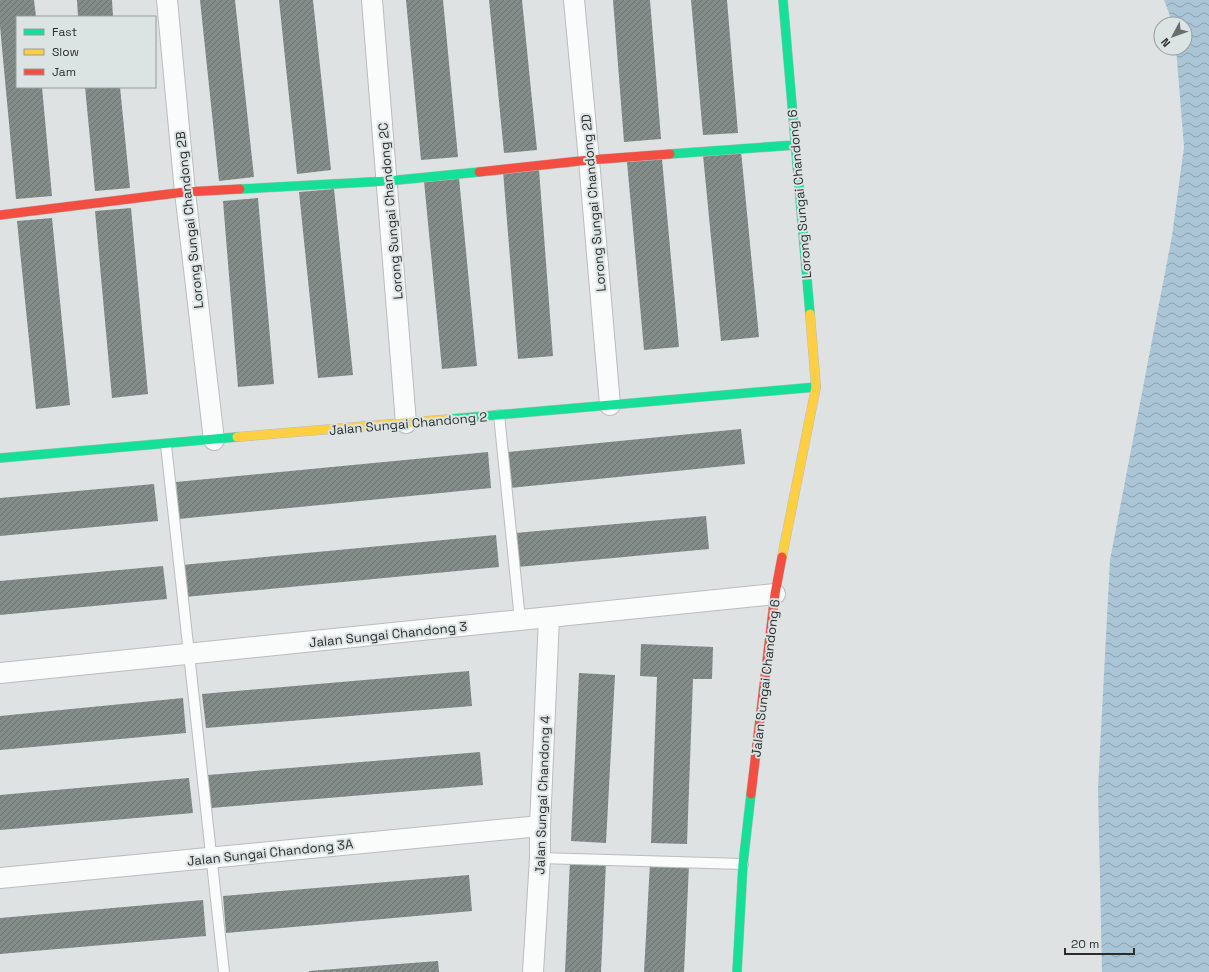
<svg xmlns="http://www.w3.org/2000/svg" width="1209" height="972" font-family="'Space Grotesk',sans-serif">
	<style>
		.water { fill: url(#water-waves) }
		.building { fill: url(#building-hatch) }
		.lines { fill: none; stroke-linecap: round; stroke-linejoin: round }
		.lane-casing { stroke: #babdbd; stroke-width: 12 }
		.street-casing { stroke: #babdbd; stroke-width: 22 }
		.fast-casing { stroke: #babdbd; stroke-width: 10 }
		.slow-casing { stroke: #babdbd; stroke-width: 10 }
		.jam-casing { stroke: #babdbd; stroke-width: 10 }
		.lane { stroke: #fafbfb; stroke-width: 10 }
		.street { stroke: #fafbfb; stroke-width: 20 }
		.fast { stroke: #16e098; stroke-width: 9 }
		.slow { stroke: #ffcf43; stroke-width: 9 }
		.jam { stroke: #f24e42; stroke-width: 9 }
		.labels { text-anchor: middle; stroke-width: 4; stroke-linejoin: round; paint-order: stroke }
		.street-label { font-size: 13px; fill: #2a2d2c; stroke: #dce4e3 }
	</style>
	<defs>
		<pattern id="water-waves" width="16" height="10" patternUnits="userSpaceOnUse"><rect width="16" height="10" fill="#aac5d5"/><path d="M0 5q4-4 8 0t8 0" fill="none" stroke="#8ba0ad"/></pattern>
		<pattern id="building-hatch" width="6" height="6" patternUnits="userSpaceOnUse"><rect width="6" height="6" fill="#838c88"/><path d="M-1 1l2-2M0 6l6-6M5 7l2-2" fill="none" stroke="#6b736f"/></pattern>
	</defs>
	<rect width="100%" height="100%" fill="#dee2e2"/>
	<path class="water" d="M1164 0H1209V972H1102L1098 788 1110 560 1172 236 1184 147 1176 48H1185V24H1173Z"/>
	<path class="building" d="M0 0H34L36 17H17V87H42L52 196 16 199 0 26Z
		M77 0H112L113 17H78Z
		M200 0H235L254 177 219 181Z
		M279 0H313L331 170 297 174Z
		M406 0H443L458 157 421 160Z
		M489 0H522L537 150 504 153Z
		M613 0H650L661 139 624 142Z
		M691 0H727L738 133 703 135Z
		M85 87H120L130 188 95 191Z
		M741 151 759 337 721 341 703 155Z
		M662 159 679 347 644 350 627 162Z
		M539 169 553 356 518 359 503 171Z
		M459 178 477 366 442 369 424 181Z
		M334 189 353 375 318 378 299 192Z
		M258 198 274 384 238 387 223 201Z
		M131 208 148 394 112 398 95 211Z
		M52 218 70 405 36 409 17 221Z
		M741 429 745 464 510 488 507 452Z
		M488 452 491 488 179 519 176 482Z
		M154 484 158 521 0 536V498Z
		M706 516 709 549 518 567 515 533Z
		M496 535 499 567 185 597 182 565Z
		M163 566 167 599 0 615V581Z
		M641 644 713 647 712 679H693L687 844 651 843 657 677 640 676Z
		M469 671 472 706 206 728 202 694Z
		M579 673 615 675 606 843 571 841Z
		M183 698 186 733 0 750V716Z
		M480 752 483 785 211 808 208 775Z
		M189 778 193 813 0 830V795Z
		M570 860 606 862 601 972H565Z
		M650 863 689 865 684 972H644Z
		M469 875 472 911 226 933 223 896Z
		M203 900 206 936 0 954V918Z
		M438 961 439 972H309V971Z"/>
	<g class="lines">
		<defs>
			<path id="lane" d="M499 415 520 620
				M166 445 224 972
				M540 858 743 864"/>
			<path id="street" d="M167 0 185 192 214 440
				M372 0 406 423
				M574 0 589 160 610 405
				M0 673 775 594
				M0 878 540 826
				M533 972 540 858V826L549 617"/>
			<path id="fast" d="M783 0 810 314
				M670 154 795 145
				M240 189 388 181 479 172
				M451 419 816 387
				M0 458 237 437
				M737 972 743 864 751 794"/>
			<path id="slow" d="M237 437 451 419
				M782 557 816 387 810 314"/>
			<path id="jam" d="M479 172 589 160 670 154
				M0 215 185 192 240 189
				M751 794 775 594 782 557"/>
		</defs>
		<use href="#lane" class="lane-casing"/>
		<use href="#street" class="street-casing"/>
		<use href="#fast" class="fast-casing"/>
		<use href="#slow" class="slow-casing"/>
		<use href="#jam" class="jam-casing"/>
		<use href="#lane" class="lane"/>
		<use href="#street" class="street"/>
		<use href="#fast" class="fast"/>
		<use href="#slow" class="slow"/>
		<use href="#jam" class="jam"/>
	</g>
	<g class="labels">
		<g class="street-label">
			<text transform="translate(799 194) rotate(-95)" y="5">Lorong Sungai Chandong 6</text>
			<text transform="translate(593 203) rotate(-95)" y="5">Lorong Sungai Chandong 2D</text>
			<text transform="translate(390 211) rotate(-95)" y="5">Lorong Sungai Chandong 2C</text>
			<text transform="translate(189 220) rotate(-96)" y="5">Lorong Sungai Chandong 2B</text>
			<text transform="translate(408 423) rotate(-5)" y="5">Jalan Sungai Chandong 2</text>
			<text transform="translate(388 634) rotate(-6)" y="5">Jalan Sungai Chandong 3</text>
			<text transform="translate(765 678) rotate(-83)" y="5">Jalan Sungai Chandong 6</text>
			<text transform="translate(542 795) rotate(-88)" y="5">Jalan Sungai Chandong 4</text>
			<text transform="translate(270 852) rotate(-6)" y="5">Jalan Sungai Chandong 3A</text>
		</g>
	</g>
	<rect x="16" y="16" width="140" height="72" fill="#dce4e3" stroke="#959b9a"/>
	<rect x="24" y="29" width="20" height="6" fill="#16e098" stroke="#959b9a"/>
	<text x="52" y="36" font-size="12" fill="#2a2d2c">Fast</text>
	<rect x="24" y="49" width="20" height="6" fill="#ffcf43" stroke="#959b9a"/>
	<text x="52" y="56" font-size="12" fill="#2a2d2c">Slow</text>
	<rect x="24" y="69" width="20" height="6" fill="#f24e42" stroke="#959b9a"/>
	<text x="52" y="76" font-size="12" fill="#2a2d2c">Jam</text>
	<g transform="translate(1173 36) rotate(229)"><circle r="19" fill="#dce4e3" stroke="#959b9a"/>
	<path d="M0-3L7 15L0 10L-7 15Z" fill="#696c6c"/>
	<text y="-6" font-size="11" font-weight="bold" text-anchor="middle" fill="#2a2d2c">N</text>
	</g>
	<path d="M1065 948v6h69v-6" fill="none" stroke="#2a2d2c" stroke-width="2"/>
	<text x="1071" y="948" font-size="12" fill="#2a2d2c" stroke="#dce4e3" stroke-width="3" paint-order="stroke">20 m</text>
</svg>
